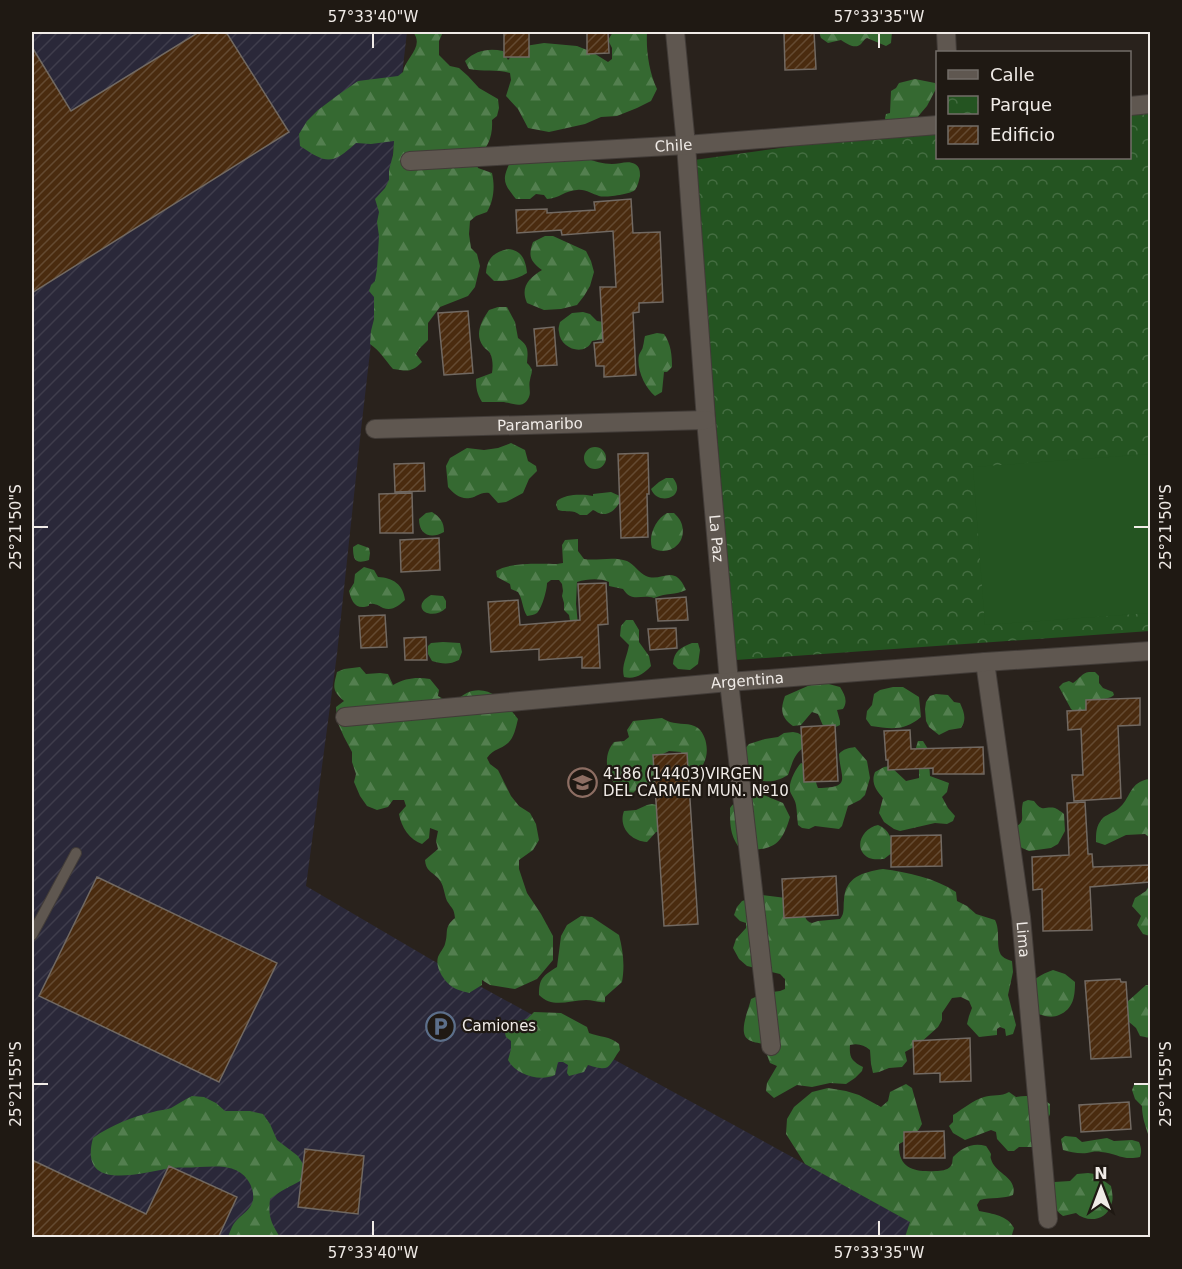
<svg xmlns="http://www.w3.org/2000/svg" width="1182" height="1269" font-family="'DejaVu Sans',sans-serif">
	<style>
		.industrial { fill: url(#industrial-furrows) }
		.forest { fill: url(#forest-firs) }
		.park { fill: url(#park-crowns) }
		.pitch { fill: #245421 }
		.building { fill: url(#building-hatch); stroke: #716962; stroke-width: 1.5 }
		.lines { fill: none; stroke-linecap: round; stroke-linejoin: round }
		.service-casing { stroke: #423c38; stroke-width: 12 }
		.minor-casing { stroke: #423c38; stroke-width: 20 }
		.service { stroke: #5f5750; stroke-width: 10 }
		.minor { stroke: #5f5750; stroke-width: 18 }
		.ticks { fill: none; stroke: #f0ebe7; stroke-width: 2 }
		.labels { text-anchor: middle; stroke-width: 4.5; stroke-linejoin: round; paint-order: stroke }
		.street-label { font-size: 15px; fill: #f0ebe7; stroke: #1f1913 }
		.poi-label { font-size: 15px; fill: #f0ebe7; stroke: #1f1913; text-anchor: start }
		.neatline { fill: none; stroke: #f0ebe7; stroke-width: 2 }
		.ticks-label { font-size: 15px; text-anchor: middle; fill: #f0ebe7 }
	</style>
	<defs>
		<pattern id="industrial-furrows" width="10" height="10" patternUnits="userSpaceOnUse" patternTransform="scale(1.5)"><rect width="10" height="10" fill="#2a2839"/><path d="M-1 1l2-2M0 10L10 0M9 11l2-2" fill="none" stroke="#3f3d4c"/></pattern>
		<pattern id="forest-firs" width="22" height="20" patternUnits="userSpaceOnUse" patternTransform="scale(1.5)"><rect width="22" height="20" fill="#356931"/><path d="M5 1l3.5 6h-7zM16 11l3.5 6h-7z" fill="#537f4f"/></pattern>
		<pattern id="park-crowns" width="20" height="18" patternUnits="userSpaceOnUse" patternTransform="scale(1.5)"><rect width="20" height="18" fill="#245421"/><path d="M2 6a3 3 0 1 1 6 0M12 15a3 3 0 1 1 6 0" fill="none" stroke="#446d41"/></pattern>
		<pattern id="building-hatch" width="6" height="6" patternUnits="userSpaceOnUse" patternTransform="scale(1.5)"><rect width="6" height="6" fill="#4a2b0f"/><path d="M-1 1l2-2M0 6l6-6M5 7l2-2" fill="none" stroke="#644a32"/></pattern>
	</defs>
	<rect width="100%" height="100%" fill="#29221c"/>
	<path class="industrial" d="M32 32H407L361 430 337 654 306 886 432 960 911 1222 905 1237H32Z"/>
	<path class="forest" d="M413 32H443L439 41V55L450 66 459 68 468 76 479 88 498 99 499 108 497 116 492 120C493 136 488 149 475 159L478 168 492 173C495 186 494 200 487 212L476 216 470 221 469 234 471 248 477 254 480 266 475 287 468 296 440 307 428 323V340L419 349 416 354 422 362C411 373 407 371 393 369 385 360 380 351 370 344L371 331 374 319V297L369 291 371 285 375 281 377 269 379 236 377 222 379 212 375 199 385 188 389 180V170L393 155 394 141 371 144 356 143C332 165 327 164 300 146L299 134 307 121 318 110 338 95 358 81 398 76 403 72C405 58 425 47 413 32Z
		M613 32H647C646 51 649 72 657 89L651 101 637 108 617 116 601 117 585 124 549 132 528 128 518 109 506 96 511 80 510 73C496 69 483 72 469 69L465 61C476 50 489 48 503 51L508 60 519 47 544 43 577 46 592 52 608 62 612 59V48L608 40Z
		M819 32H892L891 43 886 46 867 38C864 39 863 42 861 44 855 50 846 43 841 40L828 43 821 38Z
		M915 79 935 83 937 87 927 106 915 120 886 122 885 118 886 114 890 113 891 91 896 88 899 83Z
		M585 158C594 161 603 164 612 164 620 164 628 160 635 164 640 167 640 172 640 176 639 180 638 186 635 190 631 194 605 198 599 196 592 194 586 189 577 190 566 190 558 199 547 199L544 195 536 194 530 199H516C503 183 502 180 510 162Z
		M545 236H553L586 251 591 261 594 272 590 286 584 296 577 305 561 309 544 310 527 303C520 287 529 278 542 270 530 261 528 256 533 242Z
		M508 249C522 250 526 261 527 273 516 280 507 281 494 281L486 273C487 258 494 252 508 249Z
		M498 307H507L515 322 518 338C529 346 528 350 527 363 535 371 531 372 530 380 528 387 532 393 528 399 522 410 511 402 502 402 495 402 489 402 482 402 477 394 476 388 476 379L492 373C493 367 493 359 490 353 488 350 485 349 483 346 474 334 482 320 489 310Z
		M583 312 590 314 597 321 610 323 603 339 592 341C585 357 560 349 559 332 558 329 559 326 560 322L572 313Z
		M657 333 664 334C671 344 672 355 672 367L667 372H664L662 392 655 396C645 388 636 369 639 355 640 352 643 349 643 346 644 343 644 339 645 336Z
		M511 443 525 450 528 461 536 466 537 471 529 479 523 493 506 502 498 503 489 493C479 492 478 497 470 498 461 500 453 493 448 487L446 466 450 458 467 448 484 450 498 448Z
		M584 458a11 11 0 1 1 22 0a11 11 0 1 1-22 0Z
		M666 478H673C688 497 658 507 651 489L659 482Z
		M611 492 622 497C620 504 612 515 603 514 599 514 596 511 593 510L587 515H580C573 509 566 513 558 510L556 505 557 501C566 494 581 494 593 496V494Z
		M432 512C440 517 444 522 444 532 430 540 419 534 419 519L426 513Z
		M667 513H674C677 516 681 520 682 525 687 544 669 557 652 548 648 535 656 519 667 513Z
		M578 539V551L584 559C598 561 613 556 627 561 634 564 639 573 646 576 662 583 674 562 686 590 676 595 665 593 654 598 640 594 632 603 623 589L609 586V582C600 578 587 579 577 582L576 604 578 625 571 626 569 615 564 610V603L562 596 563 591 562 584 559 580H551L547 583C547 590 542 608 537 613 534 615 531 615 527 616 522 608 523 600 518 592L511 589 510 584 497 577 496 571C510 562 541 564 557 564L563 563 562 545 565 540Z
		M358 544 369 548 370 553 369 560C356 564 353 561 353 547Z
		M364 567 374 570 378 577C393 578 403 584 405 600 398 606 393 611 383 608 379 606 379 605 374 604 364 603 374 606 364 607 354 608 351 599 349 591L354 583 355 574Z
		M431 595 443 596 446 601V608C432 622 408 608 431 595Z
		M626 620H633L639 630V642L649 656 651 666C644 674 635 680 624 677 621 666 627 657 629 645L620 636 621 626Z
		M443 642 460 643 462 652 459 660C449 665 442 664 432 661L428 654V646L431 643Z
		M692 643H698L700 650 698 664 690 670 678 669 673 664C674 651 680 648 692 643Z
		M360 667 366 674 380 673 388 674 393 685C406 678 416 677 430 679L439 690 438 696 451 703C458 700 465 692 472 691 493 686 507 705 518 719 516 727 514 738 508 743 500 750 494 748 487 758L490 764 498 770 511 796 519 806 530 813 536 824 539 840 533 850 519 860V869L527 893 541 914 553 936V960L537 979 515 989 490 985 482 980V985L469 993C463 991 456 990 451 986 443 980 435 967 438 957 440 952 444 948 445 944 449 932 443 928 455 918 454 908 452 909 447 901 444 894 444 884 438 878 431 871 426 871 425 860L438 849 436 841 438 831 430 828 429 838 422 844C410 840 401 827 399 814L406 806 404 800H393L388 807 377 810 367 806 360 796 354 782 356 774 352 762V752L344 737 337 721 336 707 344 701C332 690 333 688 337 672L344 669Z
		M1089 672H1095L1099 676V683L1103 688 1113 692 1114 695C1110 699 1104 698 1099 701V705L1077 714 1071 709 1059 687 1063 683 1069 681 1073 683C1079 679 1082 673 1089 672Z
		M825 683 840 687C845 695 848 701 843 709L837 710 840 721V725L831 729 824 728 818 714 812 712 801 725 793 726C781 717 780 710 785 696L810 685Z
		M893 687H903L919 697 921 717C905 731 891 729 871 726L866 719 867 711 872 705 874 694 880 690Z
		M936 694 948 695 954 702 960 703C964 712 967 719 961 728L949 730 939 735 929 727 926 721 925 709 926 702 930 696Z
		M662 718C664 719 667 721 670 722 679 725 690 722 698 728 712 740 710 774 687 772L681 752 669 751 663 754 659 785 653 786 642 784 633 793C609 791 599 759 614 742L624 741 629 737 627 730 633 721Z
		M793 732 798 733 806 738 805 747C794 753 792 764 788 775 773 784 764 782 747 777L743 751 749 744 765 739 778 737 784 733Z
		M918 741H923L928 749 930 776 949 783 947 792 942 797 948 808 955 816 953 821 947 824 935 823 900 831 894 829 884 822 879 813 883 798C875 789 871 782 875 772L884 767 890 766 906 781 919 778V766L915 751Z
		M855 747 867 761 870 778 865 795 860 800 848 806 842 826 839 829 815 826 809 829 802 828 798 825C797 818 797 811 796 805 795 799 791 795 790 791 788 783 796 768 801 763 813 766 814 777 818 788 853 788 840 778 839 754 843 749 849 748 855 747Z
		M1150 779V838L1145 834 1126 835 1105 845 1096 842C1096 833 1096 826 1102 819 1105 815 1113 813 1118 809 1131 799 1129 781 1150 779Z
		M759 793 783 803 790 817C781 848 771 850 741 850 730 836 730 826 730 808 739 797 745 796 759 793Z
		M1028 800 1034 801C1043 813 1044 806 1055 808 1057 809 1062 812 1064 814L1065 831 1058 844 1051 848 1029 851 1022 848 1017 844 1010 830C1029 821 1019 818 1023 802Z
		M652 804 662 806V831L656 832 647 842C631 841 618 827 624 811L636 810 647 805Z
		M878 825C890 830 892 839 893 852L884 859C880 859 874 860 869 858 852 849 862 828 878 825Z
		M883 869C907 872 935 878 956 892L957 901 967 906 976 914 995 920C1001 931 995 948 1002 956 1005 959 1009 960 1012 961L1013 972 1008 995 1016 1025 1013 1034 1006 1036 1005 1029 1000 1027 997 1029V1035L979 1037 967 1024 969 1016 972 1008 969 1001 961 997 952 998 942 1013V1020L938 1027 919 1044 905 1052 907 1061 902 1067 889 1068 879 1072 873 1073 871 1064 870 1050C864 1045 858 1043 850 1045 849 1058 852 1061 863 1067L862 1071 855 1078 846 1084 830 1083 812 1087 797 1085 774 1098 766 1091 767 1083 777 1066 770 1063 763 1044C759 1043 752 1042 749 1040 737 1034 749 1009 751 999L764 993 780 991 785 989V979L780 974 747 966 739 959 733 948 736 939 746 928V923L740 921 734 915 737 907 742 901 761 895 794 899 805 910C805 917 805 921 812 923L818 921 840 919C845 913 843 908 844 900 845 877 863 872 883 869Z
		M1150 884V936L1143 934 1137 925 1141 916 1132 906 1135 898 1146 891Z
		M581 916 592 917 619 935C623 951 625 965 622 982L605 997V1002C598 1003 593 1000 586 1000 569 1000 553 1009 539 995 539 978 543 976 557 967L561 936 567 925Z
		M1053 970 1065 974 1075 982C1075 995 1074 1009 1059 1015 1055 1017 1050 1017 1045 1016 1037 1014 1030 1010 1021 1008L1020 1002 1021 990C1031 981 1041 974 1053 970Z
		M1146 985H1150V1038L1140 1036 1136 1028 1128 1021 1126 1003Z
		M534 1012 561 1013 587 1027 589 1033C599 1037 610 1036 619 1044L620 1050C607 1068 611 1072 588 1065L584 1072 569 1076 567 1073 568 1065 563 1062H558L555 1075C540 1082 516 1075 508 1060L511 1049V1041L506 1037 504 1030 507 1024 527 1019Z
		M1143 1083H1150V1136L1148 1134C1145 1125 1142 1116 1142 1106L1135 1099 1132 1090 1134 1085Z
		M906 1084 912 1088 922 1124C917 1134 910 1139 899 1144 898 1170 916 1172 936 1171 941 1171 947 1170 950 1167 953 1164 952 1161 953 1157 962 1148 972 1142 986 1146 987 1147 990 1152 991 1154 991 1156 990 1157 991 1159 995 1174 1018 1177 1013 1195 1005 1199 990 1197 980 1200L977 1205 979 1211C993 1214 1007 1215 1014 1228L1011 1238 905 1237 910 1222 805 1164 786 1134 787 1119 794 1107 812 1092 828 1088 846 1091 859 1095 881 1107 888 1101 890 1092Z
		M1009 1092 1016 1097C1029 1095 1039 1096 1050 1104V1114L1037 1144 1032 1147H1019L1014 1151H1008L997 1139 996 1132 991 1130 965 1140 953 1133 949 1126 953 1122V1115C963 1109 973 1100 984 1097 993 1094 1001 1097 1009 1092Z
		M192 1096 204 1097 216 1103 225 1111H250L263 1114 270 1124 277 1140 298 1156 305 1167 302 1180C291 1186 280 1191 270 1199 268 1217 271 1223 280 1237H228C230 1232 232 1225 236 1221 241 1215 251 1210 253 1200 254 1194 252 1187 249 1182 239 1164 217 1166 199 1167 190 1168 181 1167 172 1168 142 1172 78 1194 93 1138 111 1125 132 1117 153 1112 159 1110 166 1110 171 1108 178 1104 184 1100 192 1096Z
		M1065 1136 1076 1137 1082 1142 1107 1138 1114 1141 1132 1140 1139 1142C1141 1147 1142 1151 1140 1157 1123 1161 1116 1153 1101 1152 1096 1151 1092 1152 1087 1153 1079 1154 1070 1152 1063 1150L1061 1139Z
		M1088 1173 1095 1174 1111 1186C1112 1192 1114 1199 1111 1205 1106 1221 1087 1223 1076 1213L1063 1216C1051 1207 1046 1196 1054 1182L1070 1181 1077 1174Z"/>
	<path class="park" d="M1150 97V631L736 660 694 160 937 126 938 158H1130V100Z"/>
	<path class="pitch" d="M1150 454V613L985 625 973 467Z"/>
	<path class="building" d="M199 32H226L289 132 32 293V47L71 111Z
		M504 32H529V57H504Z
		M587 32H608L609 53 587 54Z
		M814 32 816 69 785 70 784 33Z
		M631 199 633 233 660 232 663 302 639 303V312L633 313 636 375 604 377V366H596L594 343 603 342 600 287H616L613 231 562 235 561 230 517 233 516 210 547 209V213L595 210 594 202Z
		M468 311 473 373 444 375 438 313Z
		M554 327 557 365 537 366 534 329Z
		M648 453 649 494H647L648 537 621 538 618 454Z
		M424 463 425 491 395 492 394 464Z
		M412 493 413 533H380L379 494Z
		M439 538 440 570 401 572 400 540Z
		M606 583 608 624 598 625 600 668H582V657L539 660V649L491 652 488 602 518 600 520 625 580 620 578 584Z
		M686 597 688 620 658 621 656 599Z
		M385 615 387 647 361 648 359 616Z
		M676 628 677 648 650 650 648 629Z
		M426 637 427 660H405L404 638Z
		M1140 698V725L1118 726 1121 798 1074 801 1072 775H1083L1081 729 1068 730 1067 711 1086 710V700Z
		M835 725 838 781 804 782 801 727Z
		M910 730 911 749 983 747 984 774H933V768L888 770V760H886L884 731Z
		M687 753 698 924 664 926 653 755Z
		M1085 802 1088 854H1092L1093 867 1150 865V882L1090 887 1092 930 1043 931 1042 889 1033 890 1032 857 1069 855 1067 803Z
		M941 835 942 866 891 867V836Z
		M836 876 838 915 784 918 782 879Z
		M97 877 277 963 219 1082 39 996Z
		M1120 979 1121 982H1126L1131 1057 1091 1059 1085 981Z
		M970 1038 971 1081 940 1082V1073L914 1074 913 1041Z
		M1129 1102 1131 1129 1081 1132 1079 1105Z
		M944 1131 945 1158H904V1132Z
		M305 1149 364 1156 358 1214 298 1207Z
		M32 1160 146 1214 169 1166 237 1197 218 1238H32Z"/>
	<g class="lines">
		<defs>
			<path id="service" d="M32 935 76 853"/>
			<g id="minor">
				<path id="s1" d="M675 32 686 145 706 420 729 682 771 1046"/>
				<path d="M946 32 947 52"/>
				<path d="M1130 106 1150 104"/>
				<path id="s2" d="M410 161 686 145 938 125"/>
				<path id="s3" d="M375 429 706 420"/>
				<path id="s4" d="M985 662 1021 917 1048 1219"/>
				<path id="s5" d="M345 717 729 682 985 662 1150 651"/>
			</g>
		</defs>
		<use href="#service" class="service-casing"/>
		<use href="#minor" class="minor-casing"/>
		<use href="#service" class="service"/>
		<use href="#minor" class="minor"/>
	</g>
	<path class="ticks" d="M373 33V48M879 33V48M33 527H48M1134 527H1149M33 1084H48M1134 1084H1149M373 1221V1236M879 1221V1236"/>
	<defs>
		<symbol id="school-ring" viewBox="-11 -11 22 22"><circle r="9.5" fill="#1f1913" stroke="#8d6e63" stroke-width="1.5"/><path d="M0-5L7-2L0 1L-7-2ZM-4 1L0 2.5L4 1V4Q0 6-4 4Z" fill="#8d6e63"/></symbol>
		<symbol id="parking-ring" viewBox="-11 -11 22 22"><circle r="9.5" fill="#1f1913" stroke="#5c6f8a" stroke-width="1.5"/><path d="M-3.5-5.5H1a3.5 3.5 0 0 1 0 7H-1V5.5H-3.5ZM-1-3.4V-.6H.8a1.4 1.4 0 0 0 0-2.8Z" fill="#5c6f8a"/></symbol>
	</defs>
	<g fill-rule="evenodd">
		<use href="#school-ring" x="566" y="766" width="33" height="33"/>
		<use href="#parking-ring" x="424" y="1010" width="33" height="33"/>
	</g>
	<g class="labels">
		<g class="street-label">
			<text dy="5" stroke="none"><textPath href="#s2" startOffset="264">Chile</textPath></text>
			<text dy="5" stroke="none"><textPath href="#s3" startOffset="165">Paramaribo</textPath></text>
			<text dy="5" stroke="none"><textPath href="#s1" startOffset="508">La Paz</textPath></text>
			<text dy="5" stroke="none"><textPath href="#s5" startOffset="404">Argentina</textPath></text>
			<text dy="5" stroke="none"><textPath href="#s4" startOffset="280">Lima</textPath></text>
		</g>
		<g class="poi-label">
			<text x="603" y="779">4186 (14403)VIRGEN<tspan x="603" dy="17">DEL CARMEN MUN. Nº10</tspan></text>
			<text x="462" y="1031">Camiones</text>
		</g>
	</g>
	<rect width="1182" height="1269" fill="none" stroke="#1f1913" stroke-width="66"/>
	<rect x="936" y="51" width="195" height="108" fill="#1f1913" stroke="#736d68" stroke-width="1.5"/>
	<rect x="948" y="70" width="30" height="9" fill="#5f5750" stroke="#736d68" stroke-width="1.5"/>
	<text x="990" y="81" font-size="18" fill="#f0ebe7">Calle</text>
	<rect x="948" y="96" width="30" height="18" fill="url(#park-crowns)" stroke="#736d68" stroke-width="1.5"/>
	<text x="990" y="111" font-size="18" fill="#f0ebe7">Parque</text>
	<rect x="948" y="126" width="30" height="18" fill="url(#building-hatch)" stroke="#736d68" stroke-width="1.5"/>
	<text x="990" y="141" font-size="18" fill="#f0ebe7">Edificio</text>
	<g transform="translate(1101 1188)" stroke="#1f1913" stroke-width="4.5" paint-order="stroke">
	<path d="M0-4.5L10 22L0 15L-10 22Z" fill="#f0ebe7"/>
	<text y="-9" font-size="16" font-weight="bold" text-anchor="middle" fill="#f0ebe7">N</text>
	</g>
	<rect x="33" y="33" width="1116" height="1203" class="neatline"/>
	<g class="ticks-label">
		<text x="373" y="22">57°33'40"W</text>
		<text x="879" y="22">57°33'35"W</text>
		<text transform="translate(16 527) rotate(-90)" y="5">25°21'50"S</text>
		<text transform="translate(1166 527) rotate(-90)" y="5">25°21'50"S</text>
		<text transform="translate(16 1084) rotate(-90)" y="5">25°21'55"S</text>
		<text transform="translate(1166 1084) rotate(-90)" y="5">25°21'55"S</text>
		<text x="373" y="1258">57°33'40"W</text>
		<text x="879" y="1258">57°33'35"W</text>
	</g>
</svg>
